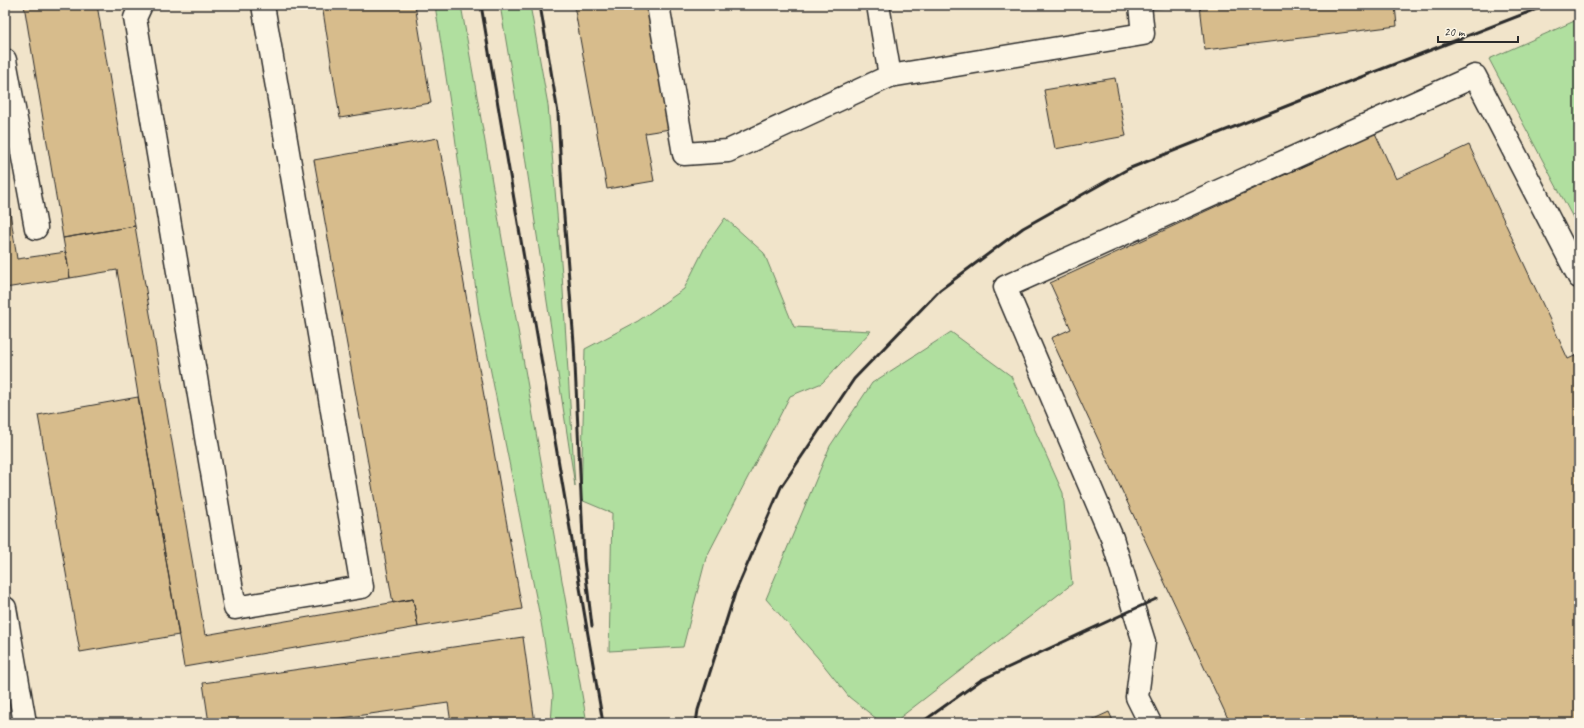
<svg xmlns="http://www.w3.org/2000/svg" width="1584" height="728" font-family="Caveat,sans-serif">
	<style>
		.green { fill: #b0df9f; stroke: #6e8565 }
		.building { fill: #d7bc8c; stroke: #2b2b2b }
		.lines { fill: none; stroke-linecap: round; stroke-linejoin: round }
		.minor-casing { stroke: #2b2b2b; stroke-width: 25 }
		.minor { stroke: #fcf5e5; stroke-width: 22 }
		.rail { stroke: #2b2b2b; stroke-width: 3 }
	</style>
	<rect width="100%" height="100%" fill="#f1e4ca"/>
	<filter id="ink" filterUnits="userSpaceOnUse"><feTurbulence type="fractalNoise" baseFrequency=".025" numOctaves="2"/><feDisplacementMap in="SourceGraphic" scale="8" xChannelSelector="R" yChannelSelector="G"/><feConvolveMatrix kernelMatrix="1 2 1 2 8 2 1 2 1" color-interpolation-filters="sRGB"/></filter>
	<g filter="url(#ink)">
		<path class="green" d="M435 5H461L587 723H551L553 695 541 622 479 312 454 129Z
			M500 5H530L548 105 562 274 575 486 521 130Z
			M1579 19V229L1489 59Z
			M725 218 764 253 794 327 871 331 822 383 790 396 706 558 683 647 609 651 612 513 581 500 585 349 638 321 684 289 706 245Z
			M951 332 1011 376 1063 493 1072 584 893 723H882L849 697 818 658 766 599 830 446 872 383Z"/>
		<path class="building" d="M24 5H97L135 226 63 238Z
			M322 5H415L431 103 340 118Z
			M574 5H648L670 129 645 133 654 181 607 189Z
			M1150 5H1186L1151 9Z
			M1200 5H1395L1397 26 1205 50Z
			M1115 78 1126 136 1055 149 1044 90Z
			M1375 133 1396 179 1469 145 1568 359 1579 354V723H1230L1051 338 1071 329 1050 283Z
			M438 138 522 609 418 627 413 599 393 603 314 160Z
			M5 178 17 259 66 252 70 278 5 288Z
			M135 226 205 635 413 599 418 627 184 667 117 270 70 278 63 238Z
			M138 397 179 635 80 652 38 415Z
			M523 637 535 723H451L448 703 306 723H209L203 683Z
			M1109 712 1114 723H1085Z"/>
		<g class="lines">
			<defs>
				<path id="minor" d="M141 5 135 18 235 608 362 587 263 5
					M658 5 684 154 728 151 890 76 1143 34 1140 5
					M878 5 890 76
					M5 60 36 228
					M5 608 25 723
					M1150 723 1137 697 1144 642 1112 538 1005 287 1475 76 1579 277"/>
			</defs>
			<use href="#minor" class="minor-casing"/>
			<use href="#minor" class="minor"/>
			<path class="rail" d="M481 5 603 723
				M540 5 558 113 562 191 574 343 584 560 592 626
				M696 723 698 710 735 593 781 487 854 379 940 290 1023 228 1128 169 1307 98 1547 5
				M921 723 981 680 1156 599"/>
		</g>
	</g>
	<rect width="1584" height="728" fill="none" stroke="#fcf5e5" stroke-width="20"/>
	<rect x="10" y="10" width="1564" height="708" fill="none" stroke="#2b2b2b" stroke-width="1.5" filter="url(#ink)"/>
	<path d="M1438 36v6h80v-6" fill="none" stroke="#2b2b2b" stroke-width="2"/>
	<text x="1444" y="36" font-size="12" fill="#2b2b2b" stroke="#fcf5e5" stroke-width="3" paint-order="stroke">20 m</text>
</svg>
